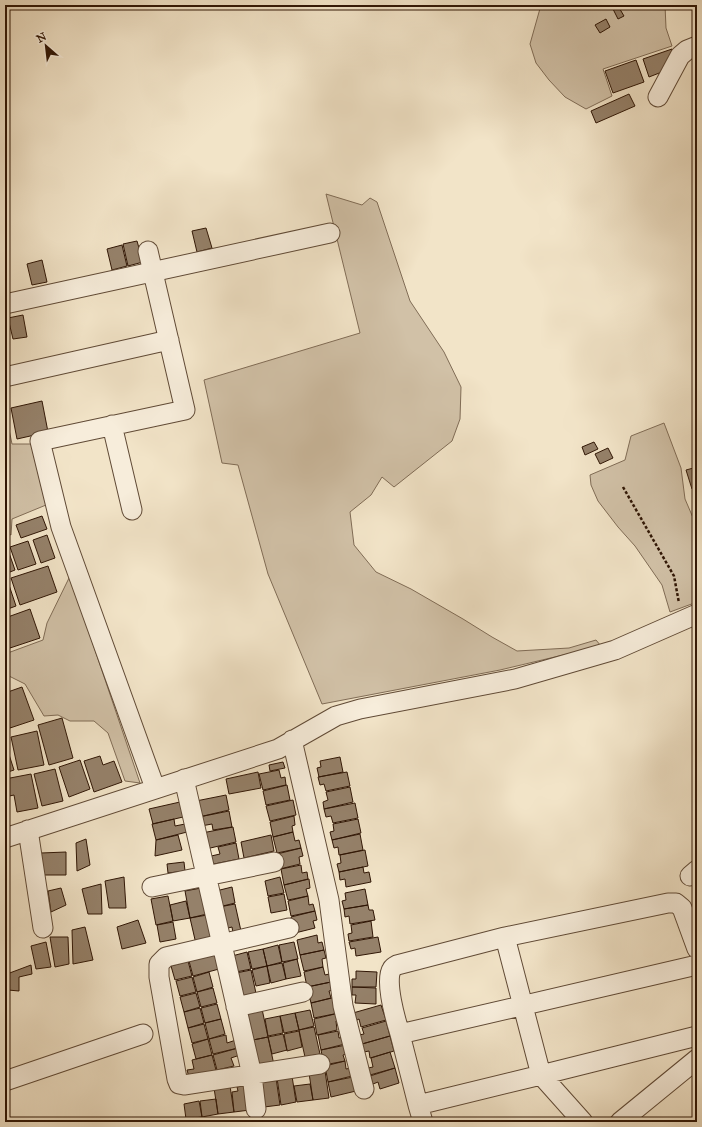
<svg xmlns="http://www.w3.org/2000/svg" width="702" height="1127" font-family="'IM FELL Great Primer',serif">
	<style>
		.green { fill: #d1c1a7; stroke: #806c56 }
		.building { fill: #95816a; stroke: #301605 }
		.lines { fill: none; stroke-linecap: round; stroke-linejoin: round }
		.minor-casing { stroke: #604a36; stroke-width: 21 }
		.path { stroke: #301605; stroke-width: 2.5; stroke-dasharray: 3 2; stroke-linecap: butt }
		.minor { stroke: #f7eddb; stroke-width: 19 }
	</style>
	<rect width="100%" height="100%" fill="#f2e4c8"/>
	<filter id="stains"><feTurbulence type="fractalNoise" baseFrequency=".005" numOctaves="4"/><feColorMatrix values="0 0 0 0 .2 0 0 0 0 .09 0 0 0 0 .02 0 0 0 .5 -.17"/></filter>
	<radialGradient id="worn" r=".72"><stop offset=".6" stop-color="#630" stop-opacity="0"/><stop offset="1" stop-color="#630" stop-opacity=".3"/></radialGradient>
	<path class="green" d="M541 5H665L666 28 672 46 603 69 612 96 586 109 565 97 549 80 536 63 530 44Z
		M326 194 362 205 370 198 377 202 410 301 444 352 461 387 460 419 452 441 394 487 382 477 371 495 350 512 354 545 376 572 411 589 463 619 492 637 517 651 569 648 596 640 601 646 500 670 322 704 268 574 238 465 222 463 204 380 360 333Z
		M5 410 12 444H31L46 505 12 519 11 535 5 532Z
		M664 423 681 468 685 499 697 527V551L695 552 697 558V602L670 612 662 585 635 546 618 527 598 501 591 485 590 475 625 460 631 436Z
		M70 576 140 783 125 781 108 733 94 721H70L58 715 44 716 25 684 5 674V654L43 640 47 623Z"/>
	<path class="building" d="M618 6 624 16 618 19 613 9Z
		M606 19 610 27 600 33 595 25Z
		M672 49 667 70 649 77 643 59Z
		M636 60 644 82 613 93 605 71Z
		M629 94 635 106 596 123 591 111Z
		M206 228 212 248 197 252 192 231Z
		M137 241 143 262 128 266 123 244Z
		M122 245 127 266 112 270 107 249Z
		M42 260 47 282 32 285 27 264Z
		M23 315 27 337 13 339 8 318Z
		M42 401 48 432 17 439 11 408Z
		M594 442 598 449 585 455 582 447Z
		M608 448 613 458 600 464 595 454Z
		M697 467V487L692 489 686 470Z
		M42 516 47 529 21 538 16 525Z
		M47 535 55 558 41 563 33 540Z
		M28 541 36 564 18 570 10 547Z
		M5 547H7L15 570 5 574Z
		M48 566 57 592 20 605 11 578Z
		M8 582 16 606 5 610V583Z
		M30 609 40 638 10 648 5 633V618Z
		M22 687 34 720 10 728 5 712V693Z
		M62 718 73 758 49 765 38 725Z
		M37 731 44 765 18 770 11 737Z
		M5 742 14 770 5 773Z
		M100 756 103 765 114 761 122 782 94 792 84 761Z
		M340 757 343 772 319 777 317 768 321 767 320 761Z
		M80 760 90 789 69 797 59 767Z
		M283 762 285 768 270 771 269 765Z
		M55 769 63 801 42 806 34 774Z
		M279 770 281 778 285 777 286 785 263 790 259 774Z
		M258 772 261 788 229 794 226 779Z
		M347 772 350 786 326 791 324 784 320 785 318 777Z
		M31 774 38 808 17 812 14 795 5 797V779Z
		M287 785 290 800 266 805 263 791Z
		M350 787 353 802 324 809 323 802 328 800 326 792Z
		M226 795 229 810 199 817 196 801Z
		M293 800 296 815 270 821 266 806Z
		M180 802 183 817 153 824 149 809Z
		M355 803 358 818 333 823 331 816 326 817 324 809Z
		M229 811 232 827 213 830 212 824 201 826 199 817Z
		M294 816 295 825 292 826 293 832 273 837 270 822Z
		M174 819 175 826 185 824 187 832 156 840 152 824Z
		M358 819 361 833 332 840 330 832 334 831 333 824Z
		M233 827 236 842 206 849 202 833Z
		M293 832 295 841 299 840 301 848 277 853 273 837Z
		M360 834 363 850 339 855 338 847 334 848 332 840Z
		M178 835 182 850 155 856 156 840Z
		M271 835 274 851 244 858 241 842Z
		M86 839 90 865 77 871 76 843Z
		M236 843 239 859 209 865 207 857 220 854 218 847Z
		M301 848 303 856 299 857 300 864 280 869 277 854Z
		M365 850 368 866 339 872 337 864 341 863 340 855Z
		M66 852V875H40L41 853Z
		M184 862 185 871 168 873 167 864Z
		M301 865 302 873 307 872 308 879 284 885 281 869Z
		M363 867 364 873 369 872 371 882 346 887 345 879 340 880 339 872Z
		M124 877 126 908H109L105 881Z
		M280 877 284 893 268 896 265 881Z
		M309 879 310 888 306 889 308 896 288 900 284 885Z
		M101 884 102 914H88L82 889Z
		M232 887 235 903 219 907 216 891Z
		M61 888 66 905 51 912 48 891Z
		M201 888 207 914 190 918 185 891Z
		M365 889 368 905 344 909 342 901 346 900 345 893Z
		M284 894 287 910 271 913 268 897Z
		M168 896 173 921 156 925 151 899Z
		M308 896 309 905 313 904 315 911 291 916 288 901Z
		M186 901 190 918 173 921 170 905Z
		M235 904 241 931 233 933 232 927 224 929 219 907Z
		M368 905 369 910H373L375 920 350 924 349 916 345 917 344 909Z
		M315 911 317 920 313 921 315 928 295 933 291 917Z
		M207 915 212 941 196 944 190 918Z
		M138 920 146 943 122 949 117 927Z
		M371 921 373 937 349 941 348 934 352 933 351 925Z
		M173 922 176 939 160 942 157 925Z
		M85 927 93 960 73 964 72 930Z
		M317 935 318 943 322 942 324 950 300 955 297 940Z
		M50 937H68L69 964 55 967Z
		M378 937 381 952 356 956 355 948 351 949 349 942Z
		M46 942 51 967 36 969 31 946Z
		M294 942 298 959 282 962 279 945Z
		M278 945 282 962 267 966 263 949Z
		M263 949 267 966 252 969 248 952Z
		M324 950 326 958 322 959 323 967 304 971 300 955Z
		M247 952 251 969 236 972 232 956Z
		M215 954 219 969 193 976 189 961Z
		M297 959 301 976 286 979 283 963Z
		M188 961 192 976 175 980 171 966Z
		M282 963 286 979 271 983 267 966Z
		M31 965 32 974 19 977V991L8 990 7 974Z
		M267 966 270 983 256 986 252 970Z
		M323 967 325 975 329 974 331 982 307 987 304 972Z
		M251 970 257 998 242 1001 236 973Z
		M356 971 377 972 376 987H352V979H356Z
		M209 972 213 987 197 992 193 977Z
		M192 977 196 992 180 996 176 981Z
		M331 982 333 990 329 991 331 998 311 1003 307 987Z
		M352 987 376 988V1004L355 1003 356 995H352Z
		M213 988 217 1003 201 1007 197 992Z
		M196 993 200 1007 184 1012 180 997Z
		M336 997 339 1013 314 1018 311 1003Z
		M217 1004 221 1019 205 1023 201 1008Z
		M381 1005 386 1020 361 1027 359 1019 355 1021 353 1013Z
		M200 1008 204 1023 188 1028 184 1012Z
		M262 1009 268 1037 253 1040 247 1012Z
		M310 1010 314 1026 299 1030 295 1013Z
		M295 1013 299 1030 284 1033 280 1016Z
		M339 1013 341 1020 336 1021 337 1030 317 1035 314 1019Z
		M280 1016 283 1033 268 1036 265 1019Z
		M221 1019 225 1034 209 1039 205 1023Z
		M386 1021 390 1036 362 1044 359 1035 364 1034 362 1028Z
		M204 1024 208 1039 192 1043 188 1028Z
		M314 1027 320 1054 305 1057 299 1030Z
		M299 1031 302 1047 287 1051 284 1034Z
		M338 1031 339 1038 344 1037 345 1044 321 1050 318 1035Z
		M283 1034 287 1050 272 1054 268 1037Z
		M226 1035 227 1043 236 1040 238 1048 213 1054 209 1039Z
		M390 1036 394 1051 370 1058 369 1051 364 1052 362 1044Z
		M268 1037 274 1065 259 1068 253 1040Z
		M208 1039 212 1055 196 1059 192 1044Z
		M346 1045 347 1054 343 1055 345 1061 324 1065 321 1050Z
		M238 1048 240 1055 231 1058 234 1066 217 1070 213 1055Z
		M390 1052 395 1068 370 1075 368 1068 373 1067 371 1058Z
		M212 1055 216 1070 189 1077 187 1070 194 1069 192 1060Z
		M345 1061 346 1069 351 1068 352 1076 328 1082 325 1066Z
		M395 1068 399 1083 380 1089 378 1082 373 1084 370 1076Z
		M325 1071 329 1098 313 1100 309 1073Z
		M292 1076 296 1102 281 1105 277 1078Z
		M353 1077 356 1091 331 1097 328 1082Z
		M276 1078 280 1105 264 1107 260 1080Z
		M310 1084 313 1100 297 1102 294 1086Z
		M247 1085 250 1110 234 1112 232 1092 238 1091 237 1087Z
		M230 1086 234 1112 218 1114 214 1088Z
		M216 1099 218 1114 202 1117 200 1101Z
		M199 1101 202 1117 186 1119 184 1104Z"/>
	<g class="lines">
		<defs>
			<path id="minor" d="M658 97 680 56 687 50 697 46
				M148 251 185 410 40 441 61 527 155 788
				M5 304 330 233
				M9 376 169 340
				M112 425 132 510
				M292 740 329 900 343 1006 364 1089
				M184 779 252 1075 256 1109
				M28 830 43 928
				M5 838 278 749 336 716 360 709 515 679 615 650 697 614
				M690 876 697 870
				M152 887 274 862
				M289 928 166 957 159 964V977L177 1079 179 1084 184 1085 320 1064
				M505 937 541 1075 697 1036
				M697 949 682 908 676 903H668L505 937 397 965C395 966 393 967 392 969 384 980 396 1021 400 1034L697 965
				M236 1007 303 992
				M400 1034 418 1105 541 1075 583 1122
				M5 1081 143 1034
				M418 1105 423 1122
				M620 1122 697 1059"/>
		</defs>
		<use href="#minor" class="minor-casing"/>
		<path class="path" d="M623 487 674 576 679 603"/>
		<use href="#minor" class="minor"/>
	</g>
	<rect width="702" height="1127" fill="none" stroke="#f2e4c8" stroke-width="20"/>
	<rect x="6" y="6" width="690" height="1115" fill="none" stroke="#301605" stroke-width="2"/>
	<rect x="10" y="10" width="682" height="1107" fill="none" stroke="#301605"/>
	<g transform="translate(46 46) rotate(332)" stroke="#f7eddb" stroke-width="3" paint-order="stroke">
	<path d="M0-3L7 15L0 10L-7 15Z" fill="#301605"/>
	<text y="-6" font-size="11" font-weight="bold" text-anchor="middle" fill="#301605">N</text>
	</g>
	<rect width="100%" height="100%" filter="url(#stains)"/>
	<rect width="100%" height="100%" fill="url(#worn)"/>
</svg>
